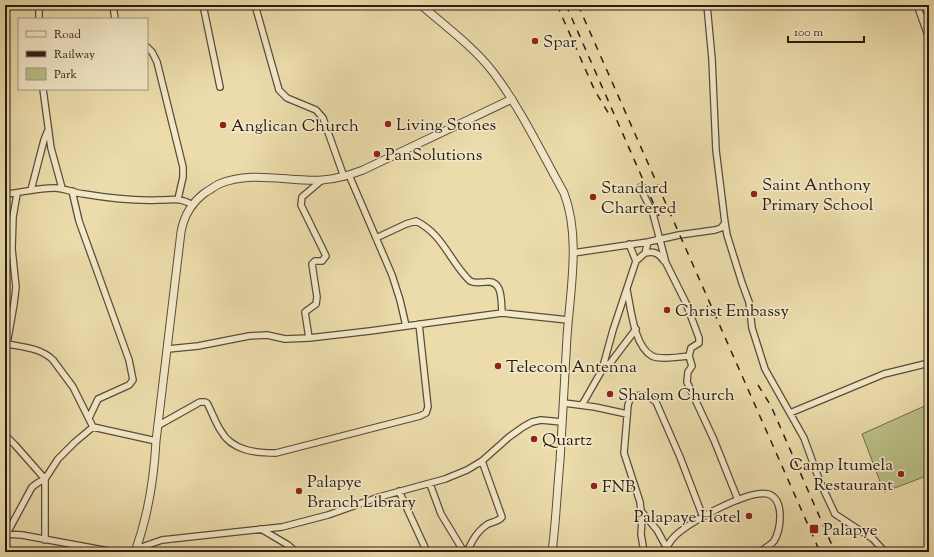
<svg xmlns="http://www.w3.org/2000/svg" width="934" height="557" font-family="'Sorts Mill Goudy',serif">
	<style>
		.green { fill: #bac087; stroke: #716e4e }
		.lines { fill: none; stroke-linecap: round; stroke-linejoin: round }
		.minor-casing { stroke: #594d3a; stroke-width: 8 }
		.tertiary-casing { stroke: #594d3a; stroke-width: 9 }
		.minor { stroke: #f3e8c8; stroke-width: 5.5 }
		.tertiary { stroke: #f3e8c8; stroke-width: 7 }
		.rail { stroke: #281d14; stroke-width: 1.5; stroke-dasharray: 7 7; stroke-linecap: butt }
		.poi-dot { fill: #8f2418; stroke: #f3e8c8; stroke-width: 1.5 }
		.labels { text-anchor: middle; stroke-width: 3.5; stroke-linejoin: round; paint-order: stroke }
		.poi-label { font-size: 17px; fill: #281d14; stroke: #f3e8c8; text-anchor: start }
	</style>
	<rect width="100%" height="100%" fill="#ecdcab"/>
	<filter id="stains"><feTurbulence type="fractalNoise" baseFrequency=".005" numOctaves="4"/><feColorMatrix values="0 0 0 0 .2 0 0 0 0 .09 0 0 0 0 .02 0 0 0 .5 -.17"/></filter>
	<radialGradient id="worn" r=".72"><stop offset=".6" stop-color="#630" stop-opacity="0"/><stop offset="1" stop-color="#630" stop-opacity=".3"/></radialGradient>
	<path class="green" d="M929 404V475L884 492 862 434Z"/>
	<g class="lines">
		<defs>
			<path id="minor" d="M113 5 115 19
				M203 5 220 87
				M255 5 279 90 287 98 316 110 323 118 344 177
				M707 5 712 59 716 150 725 223 727 235 742 283 749 302 752 328 765 369 804 438 820 482 835 514 873 539 885 552
				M917 5 929 38
				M39 19V5
				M147 47 152 52 157 62 183 167V177L178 199
				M43 89 51 148 62 188
				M349 175 392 275 400 300 406 326
				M640 187 653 214 666 263 686 303 699 338V343L691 348 689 356 692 366 688 372 687 382 714 440 738 500
				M31 190 44 140 48 130
				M72 191 79 221 129 360 133 380 129 385 98 399 89 418
				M5 194C21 193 37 188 54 188 65 188 73 193 84 194 108 198 133 201 158 200 174 200 178 197 193 205
				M376 238 406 224 416 221C444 235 449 261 470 281 475 284 480 282 486 282 503 280 501 300 502 313
				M573 253 648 242 679 235 715 230 721 228 725 223
				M645 253C654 251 659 253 664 261
				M636 261 645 253 648 242
				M627 290C631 309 634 346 652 356 659 360 681 357 689 356
				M309 338 305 312 316 304 317 297 312 264 315 261H322L326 256 301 205 302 197 322 180
				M7 344C23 347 41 348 53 360L73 387 93 427
				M5 346 7 344 14 304 16 287 12 249 13 217 17 194
				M168 349 198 346 249 336 267 335 285 339 309 338 370 331 502 313 568 320
				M602 370 611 362 636 329
				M564 403 595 407 627 414
				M582 405 602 370 613 330 636 261 629 244
				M790 413 884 374 929 363
				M159 425 200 402H205L207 403C212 412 215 422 221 431 232 451 256 453 276 453L420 416 426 413 428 407 419 324
				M5 435 15 445 45 479 39 482 32 487 5 537
				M430 484 441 514 464 552
				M399 491 427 552
				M641 511 657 530 669 552
				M261 529 288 545 296 552
				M5 534 22 535 114 552
				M45 540V479L58 459 75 442 93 427 156 441
				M136 549 162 540 282 527 328 515 379 497 445 479 467 470 482 461 509 437 523 427 532 422 541 420 562 422
				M467 552C472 541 477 531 488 524 493 522 499 521 502 517L482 461
				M644 552 641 534 642 520 640 502 624 453 628 405 630 399 632 396C642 395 649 395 656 402L680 457 703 517
				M664 552C667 547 670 541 674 537 688 522 749 489 768 494 785 499 781 530 774 541 770 546 764 549 759 552"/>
			<path id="tertiary" d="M421 5C444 25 474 47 493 72 521 109 541 152 564 193 581 237 570 291 567 337 565 379 562 420 560 461 557 492 556 522 552 552
				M135 552C148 516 154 479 156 441L181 232C184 215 192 202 206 192 210 190 215 186 219 184 251 170 289 182 322 180 337 179 350 175 363 170L512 99"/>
		</defs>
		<use href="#minor" class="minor-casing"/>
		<use href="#tertiary" class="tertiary-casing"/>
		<use href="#minor" class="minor"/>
		<use href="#tertiary" class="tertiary"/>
		<path class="rail" d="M557 5 595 91 609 114
			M566 5 659 216
			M578 5 820 552
			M758 385 771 406 835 552"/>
	</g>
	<g class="poi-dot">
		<circle cx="535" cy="41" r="4"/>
		<circle cx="388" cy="124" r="4"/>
		<circle cx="223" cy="125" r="4"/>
		<circle cx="377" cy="154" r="4"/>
		<circle cx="754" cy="194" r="4"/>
		<circle cx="593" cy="197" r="4"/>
		<circle cx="667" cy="310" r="4"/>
		<circle cx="498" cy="366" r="4"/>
		<circle cx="610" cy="394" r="4"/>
		<circle cx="534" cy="439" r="4"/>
		<circle cx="901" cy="474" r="4"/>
		<circle cx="594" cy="486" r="4"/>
		<circle cx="299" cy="491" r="4"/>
		<circle cx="749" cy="516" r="4"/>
		<rect x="809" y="524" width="10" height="10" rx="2"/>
	</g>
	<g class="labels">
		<g class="poi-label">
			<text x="543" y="47">Spar</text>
			<text x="396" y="130">Living Stones</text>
			<text x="231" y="131">Anglican Church</text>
			<text x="385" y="160">PanSolutions</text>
			<text x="762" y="190">Saint Anthony<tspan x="762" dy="20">Primary School</tspan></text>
			<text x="601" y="193">Standard<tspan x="601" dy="20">Chartered</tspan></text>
			<text x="675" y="316">Christ Embassy</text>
			<text x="506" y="372">Telecom Antenna</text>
			<text x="618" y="400">Shalom Church</text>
			<text x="542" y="445">Quartz</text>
			<text x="893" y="470" text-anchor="end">Camp Itumela<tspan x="893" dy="20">Restaurant</tspan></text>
			<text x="307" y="487">Palapye<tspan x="307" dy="20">Branch Library</tspan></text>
			<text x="602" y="492">FNB</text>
			<text x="741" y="522" text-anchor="end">Palapaye Hotel</text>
			<text x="823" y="535">Palapye</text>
		</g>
	</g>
	<rect width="934" height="557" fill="none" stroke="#ecdcab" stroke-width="20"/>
	<rect x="6" y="6" width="922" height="545" fill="none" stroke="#281d14" stroke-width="2"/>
	<rect x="10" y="10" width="914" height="537" fill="none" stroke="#281d14"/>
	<rect x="18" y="18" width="130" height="72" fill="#f3e8c8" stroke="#a29780"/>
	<rect x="26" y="31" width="20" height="6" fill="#f3e8c8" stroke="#a29780"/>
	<text x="54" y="38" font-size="12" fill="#281d14">Road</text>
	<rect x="26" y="51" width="20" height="6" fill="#281d14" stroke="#a29780"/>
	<text x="54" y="58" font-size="12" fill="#281d14">Railway</text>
	<rect x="26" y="68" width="20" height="12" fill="#bac087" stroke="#a29780"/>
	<text x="54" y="78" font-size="12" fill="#281d14">Park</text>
	<path d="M788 36v6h76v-6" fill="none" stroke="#281d14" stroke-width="2"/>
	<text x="794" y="36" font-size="12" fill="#281d14" stroke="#f3e8c8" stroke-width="3" paint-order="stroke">100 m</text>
	<rect width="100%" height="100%" filter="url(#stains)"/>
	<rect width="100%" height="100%" fill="url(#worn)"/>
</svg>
